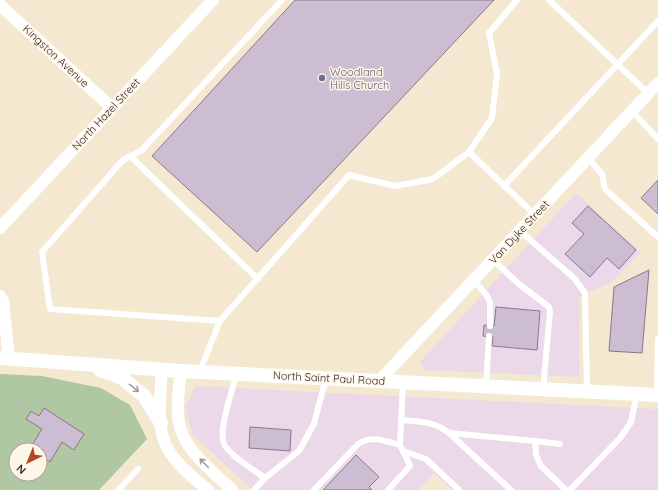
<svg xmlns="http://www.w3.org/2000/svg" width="658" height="490" font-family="Quicksand,sans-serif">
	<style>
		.commercial { fill: #ebd9ea }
		.green { fill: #b0c7a3; fill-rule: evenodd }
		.building { fill: #cdbdd3; stroke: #87788c }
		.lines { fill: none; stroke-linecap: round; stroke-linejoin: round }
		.service { stroke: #fff; stroke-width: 6 }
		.minor { stroke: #fff; stroke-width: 12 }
		.tertiary { stroke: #fff; stroke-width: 14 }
		.oneway { stroke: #a19f9b }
		.worship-dot { fill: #6b7280; stroke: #fef6e8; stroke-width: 1.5 }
		.labels { text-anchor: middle; stroke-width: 3; stroke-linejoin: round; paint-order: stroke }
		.street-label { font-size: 11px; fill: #2e2920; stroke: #fef6e8 }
		.worship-label { font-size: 11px; fill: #5b616d; stroke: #fef6e8; text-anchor: start }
	</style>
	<rect width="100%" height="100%" fill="#f5e8d0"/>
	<path class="commercial" d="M576 193 641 252 612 282 580 296 579 377 425 370 420 362Z
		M196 386 658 409V490H452L434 473 418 490H252L192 434 185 407Z"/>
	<path class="green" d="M0 374 42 376 101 388 130 405 147 439 99 490H0ZM16 450H40V474H16Z"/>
	<path class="building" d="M295 0H494L257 252 152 156Z
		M658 180V214L641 198Z
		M588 206 636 250 619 269 607 258 590 277 565 254 584 234 572 223Z
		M649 270 642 353 609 351 614 287Z
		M496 307 540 311 537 350 492 346 493 337 483 336 484 325 494 326Z
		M44 408 84 434 74 450 62 442 50 462 40 455V450H29L42 429 26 419 31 411 39 416Z
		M250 427 291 430 290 451 249 448Z
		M356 455 379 477 369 487 372 490H323Z"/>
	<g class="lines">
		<path class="service" d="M517 0 489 33 497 74 492 118 469 152 535 215
			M549 0 648 93
			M632 111 658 139
			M130 156 258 279
			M588 158 602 174 605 189 658 237
			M504 186 658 21
			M520 231 574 278 585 293 587 392
			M493 260 519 284 549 307 550 312 543 389
			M474 280 487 296 490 302V326
			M220 321 50 309 42 252 123 160 142 150 282 0
			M200 371 220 321 349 175 395 186 433 179 469 152
			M237 373C233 388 218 430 224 444 228 454 255 471 265 478
			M486 386 489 336
			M657 395 658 339
			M401 420C419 422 434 421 449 433L535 441
			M449 433 511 490
			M560 444 535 441 536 455 541 466 566 490
			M403 451 426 459 459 490
			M118 490 138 469
			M254 490 265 478 299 451 314 424 326 378
			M314 490 358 444C372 435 385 441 400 445
			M388 490 410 466 400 445 403 382
			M570 490 620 438 631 422 637 394"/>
		<path class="minor" d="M0 5 112 108
			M0 228 213 0
			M0 296 3 301 9 359
			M162 369C161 391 156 422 165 443 173 462 192 477 208 490
			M181 371C179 387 176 406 179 423 184 451 213 471 232 490
			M379 381 658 83"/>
		<path class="tertiary" d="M0 358 181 371 658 395
			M100 370 122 378 144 396 161 423"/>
	</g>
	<defs><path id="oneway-shaft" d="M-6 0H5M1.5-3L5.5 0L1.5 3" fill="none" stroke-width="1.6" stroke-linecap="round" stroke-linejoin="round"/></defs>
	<g class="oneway">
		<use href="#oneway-shaft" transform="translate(134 388) rotate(39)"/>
		<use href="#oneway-shaft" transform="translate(204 463) rotate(-134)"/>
	</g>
	<circle class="worship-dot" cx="322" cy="78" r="4"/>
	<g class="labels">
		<g class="street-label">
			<text transform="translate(56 56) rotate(43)" y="4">Kingston Avenue</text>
			<text transform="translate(106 114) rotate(-47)" y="4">North Hazel Street</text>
			<text transform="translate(519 232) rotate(-47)" y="4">Van Dyke Street</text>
			<text transform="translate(329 378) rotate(3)" y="4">North Saint Paul Road</text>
		</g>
		<g class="worship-label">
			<text x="330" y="76">Woodland<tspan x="330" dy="13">Hills Church</tspan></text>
		</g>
	</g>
	<g transform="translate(28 462) rotate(223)"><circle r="19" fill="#fef6e8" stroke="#aba498"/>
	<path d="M0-3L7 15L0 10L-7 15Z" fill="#b04923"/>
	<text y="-6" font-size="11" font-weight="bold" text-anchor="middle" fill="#2e2920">N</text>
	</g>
</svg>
